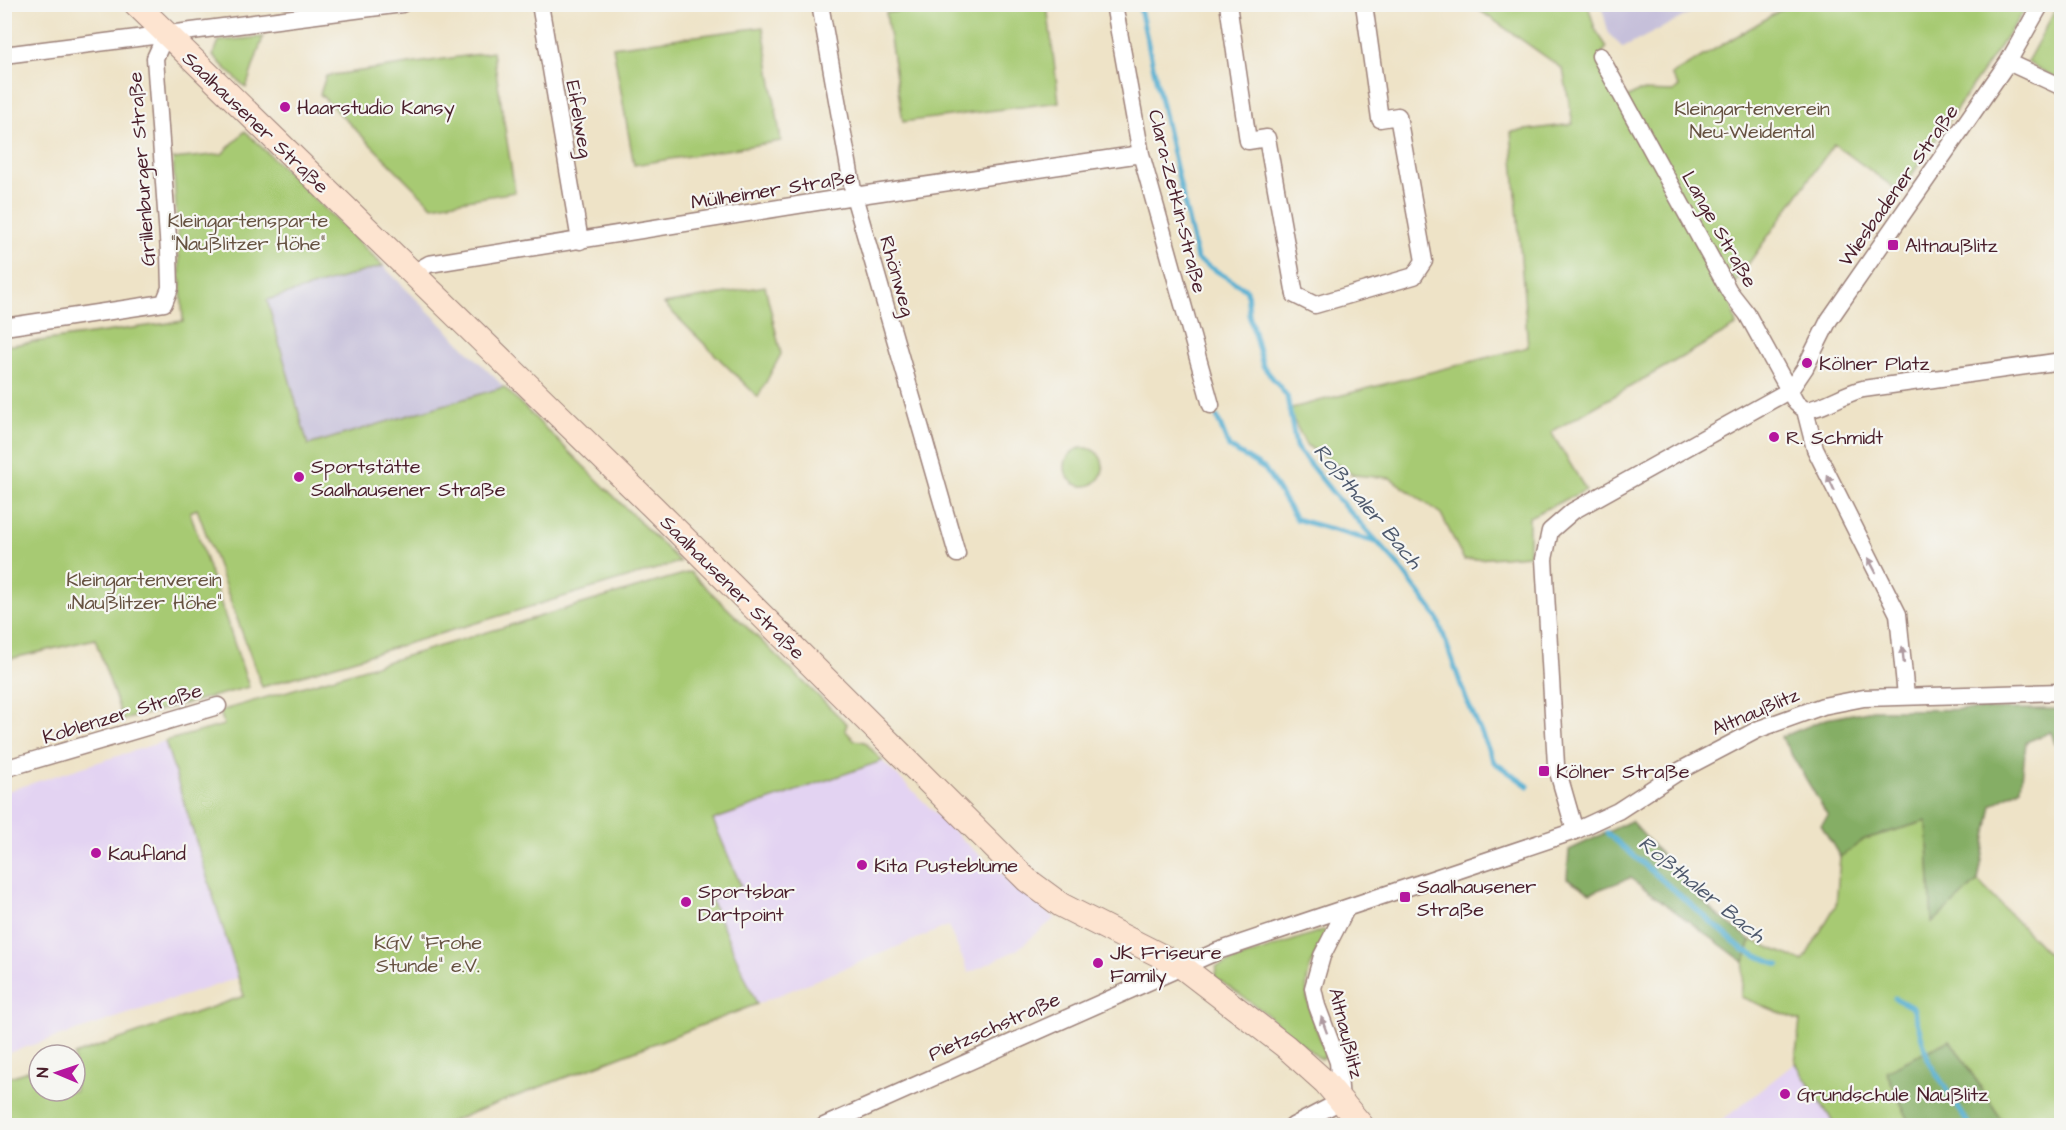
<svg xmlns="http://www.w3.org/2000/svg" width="2066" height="1130" font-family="'Architects Daughter',sans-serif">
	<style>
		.built { fill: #e3d3f2 }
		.industrial { fill: #c6c0da }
		.green { fill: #a7ca73; stroke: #78744f; stroke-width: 1.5 }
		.forest { fill: #85ae65; stroke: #686648; stroke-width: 1.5 }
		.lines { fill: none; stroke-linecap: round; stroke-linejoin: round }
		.stream { stroke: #54afd1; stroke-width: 5 }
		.street-casing { stroke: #9c8179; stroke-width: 19 }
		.secondary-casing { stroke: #9c8179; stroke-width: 26 }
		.street { stroke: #fff; stroke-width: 16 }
		.secondary { stroke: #fde4d0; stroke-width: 24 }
		.oneway { fill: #ae9aa0 }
		.poi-dot { fill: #b5179e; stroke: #f6f6f2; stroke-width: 2 }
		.labels { text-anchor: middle; stroke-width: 4.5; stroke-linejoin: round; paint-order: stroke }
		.poi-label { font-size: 20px; fill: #4a1f2b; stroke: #f6f6f2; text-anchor: start }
		.park-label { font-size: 20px; fill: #665241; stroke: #f6f6f2 }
		.street-label { font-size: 20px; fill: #4a1f2b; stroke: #f6f6f2 }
		.water-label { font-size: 21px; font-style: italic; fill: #4e596d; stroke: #f6f6f2 }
	</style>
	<rect width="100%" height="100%" fill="#f6f6f2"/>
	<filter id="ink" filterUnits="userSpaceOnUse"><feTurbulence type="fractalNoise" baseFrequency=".0167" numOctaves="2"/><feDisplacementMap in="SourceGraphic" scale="12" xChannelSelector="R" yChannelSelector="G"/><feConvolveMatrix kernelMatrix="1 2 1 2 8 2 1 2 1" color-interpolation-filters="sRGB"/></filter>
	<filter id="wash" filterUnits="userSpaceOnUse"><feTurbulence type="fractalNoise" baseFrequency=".008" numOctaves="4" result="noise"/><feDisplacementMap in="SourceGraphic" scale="24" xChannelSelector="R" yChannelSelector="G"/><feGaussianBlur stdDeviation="1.35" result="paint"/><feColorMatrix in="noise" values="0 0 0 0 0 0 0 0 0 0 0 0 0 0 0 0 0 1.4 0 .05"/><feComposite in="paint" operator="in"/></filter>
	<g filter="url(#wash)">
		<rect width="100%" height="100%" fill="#eee3c7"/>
		<path class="built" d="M165 741 238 978 5 1054 4 792Z
			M882 761 968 845 1055 918 1018 949 969 973 948 926 757 1004 711 899 741 886 713 820Z
			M1795 1063 1835 1125 1715 1126Z"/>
		<path class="industrial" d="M1601 5V4L1706 5 1623 48 1609 34Z
			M383 266 504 387 308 445 267 299Z"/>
		<path class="green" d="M941 5H1047L1059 102 903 122 886 13Z
			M1472 5H1588L1595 29 1607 47 1600 56 1624 100 1639 91 1673 92 1679 87 1671 75 1789 5H2028L1900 192 1834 144 1729 291 1736 326 1551 432 1586 490 1529 517V555L1464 560 1441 514 1390 478 1353 475 1306 445 1288 409 1528 347 1511 132 1573 124 1563 69Z
			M2058 5H2061V81L2027 62Z
			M763 27 781 141 634 165 613 47Z
			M263 37 246 88 213 56 219 41Z
			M493 52 515 192 432 206 320 94 326 76Z
			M245 131 383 266 267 300 308 445 504 387 680 562 262 687 197 509 190 512 249 687 123 720 95 639 5 660V346L183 321 173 159 222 154Z
			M765 286 781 354 758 397 664 304Z
			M1065 467a19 19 0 1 1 38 0a19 19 0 1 1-38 0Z
			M690 572 847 724 845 730 854 740 865 742 882 761 713 820 741 886 711 900 757 1004 441 1125H5L4 1079 39 1067V1091H75L74 1055 244 996 165 741 224 725 220 711Z
			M1927 821 1932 922 1978 881 2061 967V1125H2005L1950 1040 1886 1071 1911 1125H1835L1795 1063 1800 1021 1741 997 1744 962 1751 940 1803 961 1836 905 1840 857 1865 839Z
			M1323 930 1327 933C1294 986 1306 1002 1327 1056L1320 1059 1264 1012 1215 977 1216 967Z"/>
		<path class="forest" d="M2060 709 2061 744H2055L2051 732 2026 742 2021 788 1992 805 1978 881 1932 923 1927 821 1865 839 1840 857 1821 825 1828 816 1781 737 1826 719 1873 710Z
			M1631 821 1712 911 1751 940 1744 962 1630 878 1590 893 1567 878 1569 850Z
			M1950 1040 2005 1125H1911L1886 1071Z"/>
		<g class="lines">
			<path class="stream" d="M1139 4 1197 259 1247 290 1249 314 1263 366 1287 396 1296 447 1333 493 1399 566 1437 617 1466 699 1494 762 1528 786
				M1217 417 1229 447 1265 469 1296 519 1376 542
				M1607 833 1744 950 1779 965
				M1895 998 1913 1008 1929 1062 1970 1126"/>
		</g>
	</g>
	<g filter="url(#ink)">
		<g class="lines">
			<defs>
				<path id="street" d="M540 4 580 241
					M820 4 854 196 957 554
					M1114 4 1141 154 1211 405
					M1228 4 1248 141 1267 138 1295 295 1315 305 1414 276 1424 261 1398 116 1380 119 1364 4
					M4 55 402 4
					M1600 56 1729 291 1747 314 1796 403 1805 410C1825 408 1842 394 1863 389L2062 361
					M2008 62 2062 87
					M413 273 429 264 854 196 1141 154
					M4 327 164 303 170 288 169 252 155 58 166 34
					M1805 410 1815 449 1898 614 1906 696
					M4 769 218 706
					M1575 831 1556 765 1544 559 1550 531 1573 511 1790 390 1805 368 1829 320 2008 62 2041 4
					M824 1126 1218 951 1575 831 1618 811 1681 770 1759 729 1823 706 1864 698 2062 692
					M1293 1126 1341 1101 1338 1062 1317 1006 1313 988 1322 956 1346 909"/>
				<path id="secondary" d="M136 4 653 507 1027 880 1061 905 1181 966 1285 1046 1325 1082 1362 1126"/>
			</defs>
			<use href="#street" class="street-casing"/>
			<use href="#secondary" class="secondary-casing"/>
			<use href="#street" class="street"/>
			<use href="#secondary" class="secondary"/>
		</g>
		<defs><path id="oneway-solid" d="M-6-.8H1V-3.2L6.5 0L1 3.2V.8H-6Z" transform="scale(1.5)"/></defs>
		<g class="oneway">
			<use href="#oneway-solid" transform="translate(1831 483) rotate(-115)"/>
			<use href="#oneway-solid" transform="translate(1872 565) rotate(-118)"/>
			<use href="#oneway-solid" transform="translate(1903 655) rotate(-96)"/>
			<use href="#oneway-solid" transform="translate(1324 1025) rotate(-110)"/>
		</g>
	</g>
	<g class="poi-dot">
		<circle cx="285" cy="107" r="6"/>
		<rect x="1887" y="239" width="12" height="12" rx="3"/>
		<circle cx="1807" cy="363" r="6"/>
		<circle cx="1774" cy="437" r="6"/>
		<circle cx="299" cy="477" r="6"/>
		<rect x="1538" y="765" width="12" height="12" rx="3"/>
		<circle cx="96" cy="853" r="6"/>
		<circle cx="862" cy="865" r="6"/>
		<rect x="1399" y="891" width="12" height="12" rx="3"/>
		<circle cx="686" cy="902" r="6"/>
		<circle cx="1098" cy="963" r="6"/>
		<circle cx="1785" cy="1094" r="6"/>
	</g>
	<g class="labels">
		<g class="poi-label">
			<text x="297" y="114">Haarstudio Kansy</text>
			<text x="1905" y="252">Altnaußlitz</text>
			<text x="1819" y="370">Kölner Platz</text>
			<text x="1786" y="444">R. Schmidt</text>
			<text x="311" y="473">Sportstätte<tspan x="311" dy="23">Saalhausener Straße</tspan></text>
			<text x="1556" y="778">Kölner Straße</text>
			<text x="108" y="860">Kaufland</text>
			<text x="874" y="872">Kita Pusteblume</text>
			<text x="1417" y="893">Saalhausener<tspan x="1417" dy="23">Straße</tspan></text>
			<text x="698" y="898">Sportsbar<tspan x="698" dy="23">Dartpoint</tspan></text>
			<text x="1110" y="959">JK Friseure<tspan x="1110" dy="23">Family</tspan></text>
			<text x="1797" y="1101">Grundschule Naußlitz</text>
		</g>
		<g class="park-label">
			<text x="1752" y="115">Kleingartenverein<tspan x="1752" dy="23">Neu-Weidental</tspan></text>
			<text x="248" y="227">Kleingartensparte<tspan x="248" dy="23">"Naußlitzer Höhe"</tspan></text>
			<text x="144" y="586">Kleingartenverein<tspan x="144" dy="23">„Naußlitzer Höhe“</tspan></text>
			<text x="428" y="949">KGV "Frohe<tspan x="428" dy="23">Stunde" e.V.</tspan></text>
		</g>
		<g class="street-label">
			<text transform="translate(580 119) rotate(80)" y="7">Eifelweg</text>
			<text transform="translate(256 122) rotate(44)" y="7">Saalhausener Straße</text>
			<text transform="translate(141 169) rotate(-94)" y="7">Grillenburger Straße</text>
			<text transform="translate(1898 185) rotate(-55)" y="7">Wiesbadener Straße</text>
			<text transform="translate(773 189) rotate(-9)" y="7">Mülheimer Straße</text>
			<text transform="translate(1178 201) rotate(76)" y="7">Clara-Zetkin-Straße</text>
			<text transform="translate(1720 229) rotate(60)" y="7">Lange Straße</text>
			<text transform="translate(898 276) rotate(74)" y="7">Rhönweg</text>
			<text transform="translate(733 587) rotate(45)" y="7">Saalhausener Straße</text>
			<text transform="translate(1755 711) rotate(-23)" y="7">Altnaußlitz</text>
			<text transform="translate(122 713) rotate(-17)" y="7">Koblenzer Straße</text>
			<text transform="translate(994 1026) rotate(-24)" y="7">Pietzschstraße</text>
			<text transform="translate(1347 1033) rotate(76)" y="7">Altnaußlitz</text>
		</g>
		<g class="water-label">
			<text transform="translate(1368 506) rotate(50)" y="7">Roßthaler Bach</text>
			<text transform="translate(1702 889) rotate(39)" y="7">Roßthaler Bach</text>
		</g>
	</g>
	<rect width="2066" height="1130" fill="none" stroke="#f6f6f2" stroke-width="24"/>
	<g transform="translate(57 1073) rotate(272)"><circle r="28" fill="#f6f6f2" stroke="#b1a0a2" stroke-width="1.5"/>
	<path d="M0-4.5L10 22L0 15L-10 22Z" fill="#b5179e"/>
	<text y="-9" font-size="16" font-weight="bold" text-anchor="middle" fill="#4a1f2b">N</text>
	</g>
</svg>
